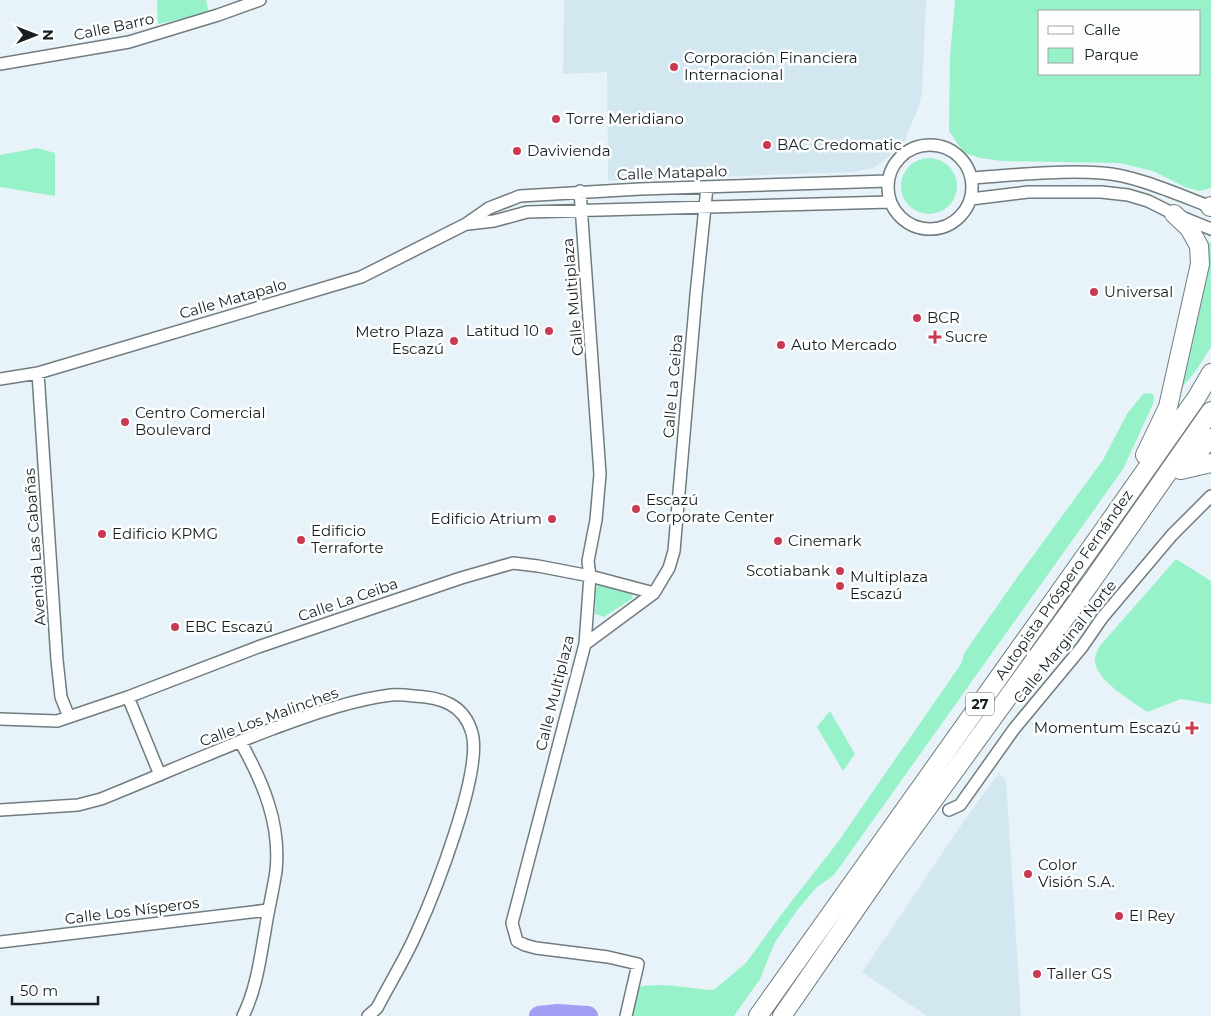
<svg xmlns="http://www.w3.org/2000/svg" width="1211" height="1016" font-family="Montserrat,sans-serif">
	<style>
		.built { fill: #d3e7f0 }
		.green { fill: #97f2ca; fill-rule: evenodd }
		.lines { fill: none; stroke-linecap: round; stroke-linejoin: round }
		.river { stroke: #a39ef4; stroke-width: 20 }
		.minor-casing { stroke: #717c80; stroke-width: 14 }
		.highway-casing { stroke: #717c80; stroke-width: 20 }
		.minor { stroke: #fff; stroke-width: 11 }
		.highway { stroke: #fff; stroke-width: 18 }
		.poi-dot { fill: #ca394f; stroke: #fcfeff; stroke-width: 2 }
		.labels { text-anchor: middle; stroke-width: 5; stroke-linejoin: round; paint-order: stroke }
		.shield { fill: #fcfeff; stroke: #5e6162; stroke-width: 1 }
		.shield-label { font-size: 14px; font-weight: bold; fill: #1a1e1f }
		.street-label { font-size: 15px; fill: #1a1e1f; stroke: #fcfeff }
		.poi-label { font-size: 15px; fill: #1a1e1f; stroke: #fcfeff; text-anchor: start }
	</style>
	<rect width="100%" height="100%" fill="#e7f3f8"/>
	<path class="built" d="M564 0H926L922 92 919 106 905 140 888 157 873 168 853 172 608 181 607 72 563 74Z
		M999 773 1006 780 1021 1016H927L862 972 966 818Z"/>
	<path class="green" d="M157 0H206L209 13 158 24Z
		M955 0H1211V188L1199 191 1185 187 1153 171 1119 163 1002 161 981 158 964 153 949 131 950 57ZM1040 11H1200V74H1040Z
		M37 148 55 153V196L0 187V155Z
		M901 186a28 28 0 1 1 56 0a28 28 0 1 1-56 0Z
		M1206 240 1211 243V347L1195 372 1182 387 1194 318 1206 283 1209 258Z
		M1150 393 1154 395 1153 404 1123 469 834 875 817 887 799 908 775 942 760 979 734 1016H630L635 988C655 981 688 988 710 990L715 989 746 963 784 911 838 842 961 664 965 652 1016 579 1103 460 1127 414 1143 394Z
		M1176 559 1211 581V704L1181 699 1147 712C1132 701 1098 682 1095 662 1094 658 1097 652 1099 647Z
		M600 584 631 591 633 598 604 617 595 614 596 588Z
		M830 711 855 754 843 771 817 727Z"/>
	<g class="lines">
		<path class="river" d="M539 1016 557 1014 588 1016"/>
		<defs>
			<path id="minor" d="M0 64 129 42 218 15 260 0
				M888 187a42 42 0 1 1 84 0a42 42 0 1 1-84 0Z
				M972 178C1014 175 1059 170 1102 173 1135 175 1179 195 1211 207
				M580 191 600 474 596 520 588 561 590 576 585 644 512 923 517 941 525 945 536 948 608 957 638 964 626 1016
				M971 199 1028 192H1101L1128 195 1148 201 1174 214 1211 229
				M468 224 494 221 527 212 890 202
				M38 373 57 660 61 697 69 717
				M0 379 38 373 361 277 466 224 489 208 520 196 640 189 888 181
				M585 644 654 593 669 568 674 551 696 295 707 187
				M128 697 160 775
				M0 719 57 721 128 697 258 647 461 578 513 563 538 566 590 576 654 593
				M240 741C263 782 281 824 276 871 273 891 268 911 265 931 260 960 256 990 243 1016
				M0 810 78 805 101 799C158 776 214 751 272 729 311 715 350 700 391 695 398 694 406 695 414 696 440 697 464 704 472 733 483 771 434 895 416 934 405 959 390 983 377 1008L368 1016
				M949 810 960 805 1014 729 1082 647 1102 618 1172 535 1211 496
				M0 942 268 910"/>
			<path id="highway" d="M1210 207 1211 206
				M1145 455 1168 407 1200 264 1199 246 1189 228 1174 214
				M1183 468 1211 438
				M1181 470 1211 463
				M758 1016 1105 528 1197 397 1211 373
				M782 1016 887 864 1092 581 1211 411"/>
		</defs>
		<use href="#minor" class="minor-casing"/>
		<use href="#highway" class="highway-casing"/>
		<use href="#minor" class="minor"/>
		<use href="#highway" class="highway"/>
	</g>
	<g class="poi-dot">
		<circle cx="674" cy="67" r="5"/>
		<circle cx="556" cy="119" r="5"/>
		<circle cx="767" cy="145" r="5"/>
		<circle cx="517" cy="151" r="5"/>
		<circle cx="1094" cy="292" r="5"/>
		<circle cx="917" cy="318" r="5"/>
		<circle cx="549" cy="331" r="5"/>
		<path d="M932.5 329.5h5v5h5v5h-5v5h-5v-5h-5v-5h5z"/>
		<circle cx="454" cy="341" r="5"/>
		<circle cx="781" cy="345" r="5"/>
		<circle cx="125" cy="422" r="5"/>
		<circle cx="636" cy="509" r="5"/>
		<circle cx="552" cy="519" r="5"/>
		<circle cx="102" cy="534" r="5"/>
		<circle cx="301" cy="540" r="5"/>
		<circle cx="778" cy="541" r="5"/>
		<circle cx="840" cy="571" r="5"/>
		<circle cx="840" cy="586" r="5"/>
		<circle cx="175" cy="627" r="5"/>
		<path d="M1189.5 720.5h5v5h5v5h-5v5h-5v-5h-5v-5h5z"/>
		<circle cx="1028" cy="874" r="5"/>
		<circle cx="1119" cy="916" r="5"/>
		<circle cx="1037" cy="974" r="5"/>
	</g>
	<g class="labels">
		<rect class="shield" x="966" y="692.5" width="28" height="23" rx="4"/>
		<g class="shield-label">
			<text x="980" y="709">27</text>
		</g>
		<g class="street-label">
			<text transform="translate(114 27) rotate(-12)" y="5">Calle Barro</text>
			<text transform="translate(672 173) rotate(-2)" y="5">Calle Matapalo</text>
			<text transform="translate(573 297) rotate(-95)" y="5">Calle Multiplaza</text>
			<text transform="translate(233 299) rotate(-16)" y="5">Calle Matapalo</text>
			<text transform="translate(673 386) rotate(-85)" y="5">Calle La Ceiba</text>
			<text transform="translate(35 547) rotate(-94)" y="5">Avenida Las Cabañas</text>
			<text transform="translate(1064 585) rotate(-55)" y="5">Autopista Próspero Fernández</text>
			<text transform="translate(348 600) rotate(-19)" y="5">Calle La Ceiba</text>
			<text transform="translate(1065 642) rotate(-51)" y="5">Calle Marginal Norte</text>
			<text transform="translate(555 693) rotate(-76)" y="5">Calle Multiplaza</text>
			<text transform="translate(269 717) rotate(-20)" y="5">Calle Los Malinches</text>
			<text transform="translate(132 911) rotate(-7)" y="5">Calle Los Nísperos</text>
		</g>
		<g class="poi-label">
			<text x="684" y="63">Corporación Financiera<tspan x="684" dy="17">Internacional</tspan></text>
			<text x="566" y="124">Torre Meridiano</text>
			<text x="777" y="150">BAC Credomatic</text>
			<text x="527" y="156">Davivienda</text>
			<text x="1104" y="297">Universal</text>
			<text x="927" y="323">BCR</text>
			<text x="539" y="336" text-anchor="end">Latitud 10</text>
			<text x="444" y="337" text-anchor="end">Metro Plaza<tspan x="444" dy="17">Escazú</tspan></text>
			<text x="945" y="342">Sucre</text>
			<text x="791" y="350">Auto Mercado</text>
			<text x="135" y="418">Centro Comercial<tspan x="135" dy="17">Boulevard</tspan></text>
			<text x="646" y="505">Escazú<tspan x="646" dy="17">Corporate Center</tspan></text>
			<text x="542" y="524" text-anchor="end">Edificio Atrium</text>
			<text x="311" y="536">Edificio<tspan x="311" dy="17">Terraforte</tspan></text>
			<text x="112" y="539">Edificio KPMG</text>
			<text x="788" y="546">Cinemark</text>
			<text x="830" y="576" text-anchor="end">Scotiabank</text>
			<text x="850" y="582">Multiplaza<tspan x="850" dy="17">Escazú</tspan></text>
			<text x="185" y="632">EBC Escazú</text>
			<text x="1181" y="733" text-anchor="end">Momentum Escazú</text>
			<text x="1038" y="870">Color<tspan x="1038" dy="17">Visión S.A.</tspan></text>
			<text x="1129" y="921">El Rey</text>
			<text x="1047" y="979">Taller GS</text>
		</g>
	</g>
	<rect x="1038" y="10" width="162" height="65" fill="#fcfeff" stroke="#a2a4a5"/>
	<rect x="1048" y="26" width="25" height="8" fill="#ffffff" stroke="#a2a4a5"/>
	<text x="1084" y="35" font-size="15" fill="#1a1e1f">Calle</text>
	<rect x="1048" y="48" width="25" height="15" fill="#97f2ca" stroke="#a2a4a5"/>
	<text x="1084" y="60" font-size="15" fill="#1a1e1f">Parque</text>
	<g transform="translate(35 35) rotate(90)" stroke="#fcfeff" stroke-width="4" paint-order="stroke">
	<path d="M0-4L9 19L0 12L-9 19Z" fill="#1a1e1f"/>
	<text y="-8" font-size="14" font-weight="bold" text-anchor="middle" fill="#1a1e1f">N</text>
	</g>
	<path d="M12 996v8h86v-8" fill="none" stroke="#1a1e1f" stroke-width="2.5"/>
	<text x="20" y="996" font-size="15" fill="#1a1e1f" stroke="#fcfeff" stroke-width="4" paint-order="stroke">50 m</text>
</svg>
